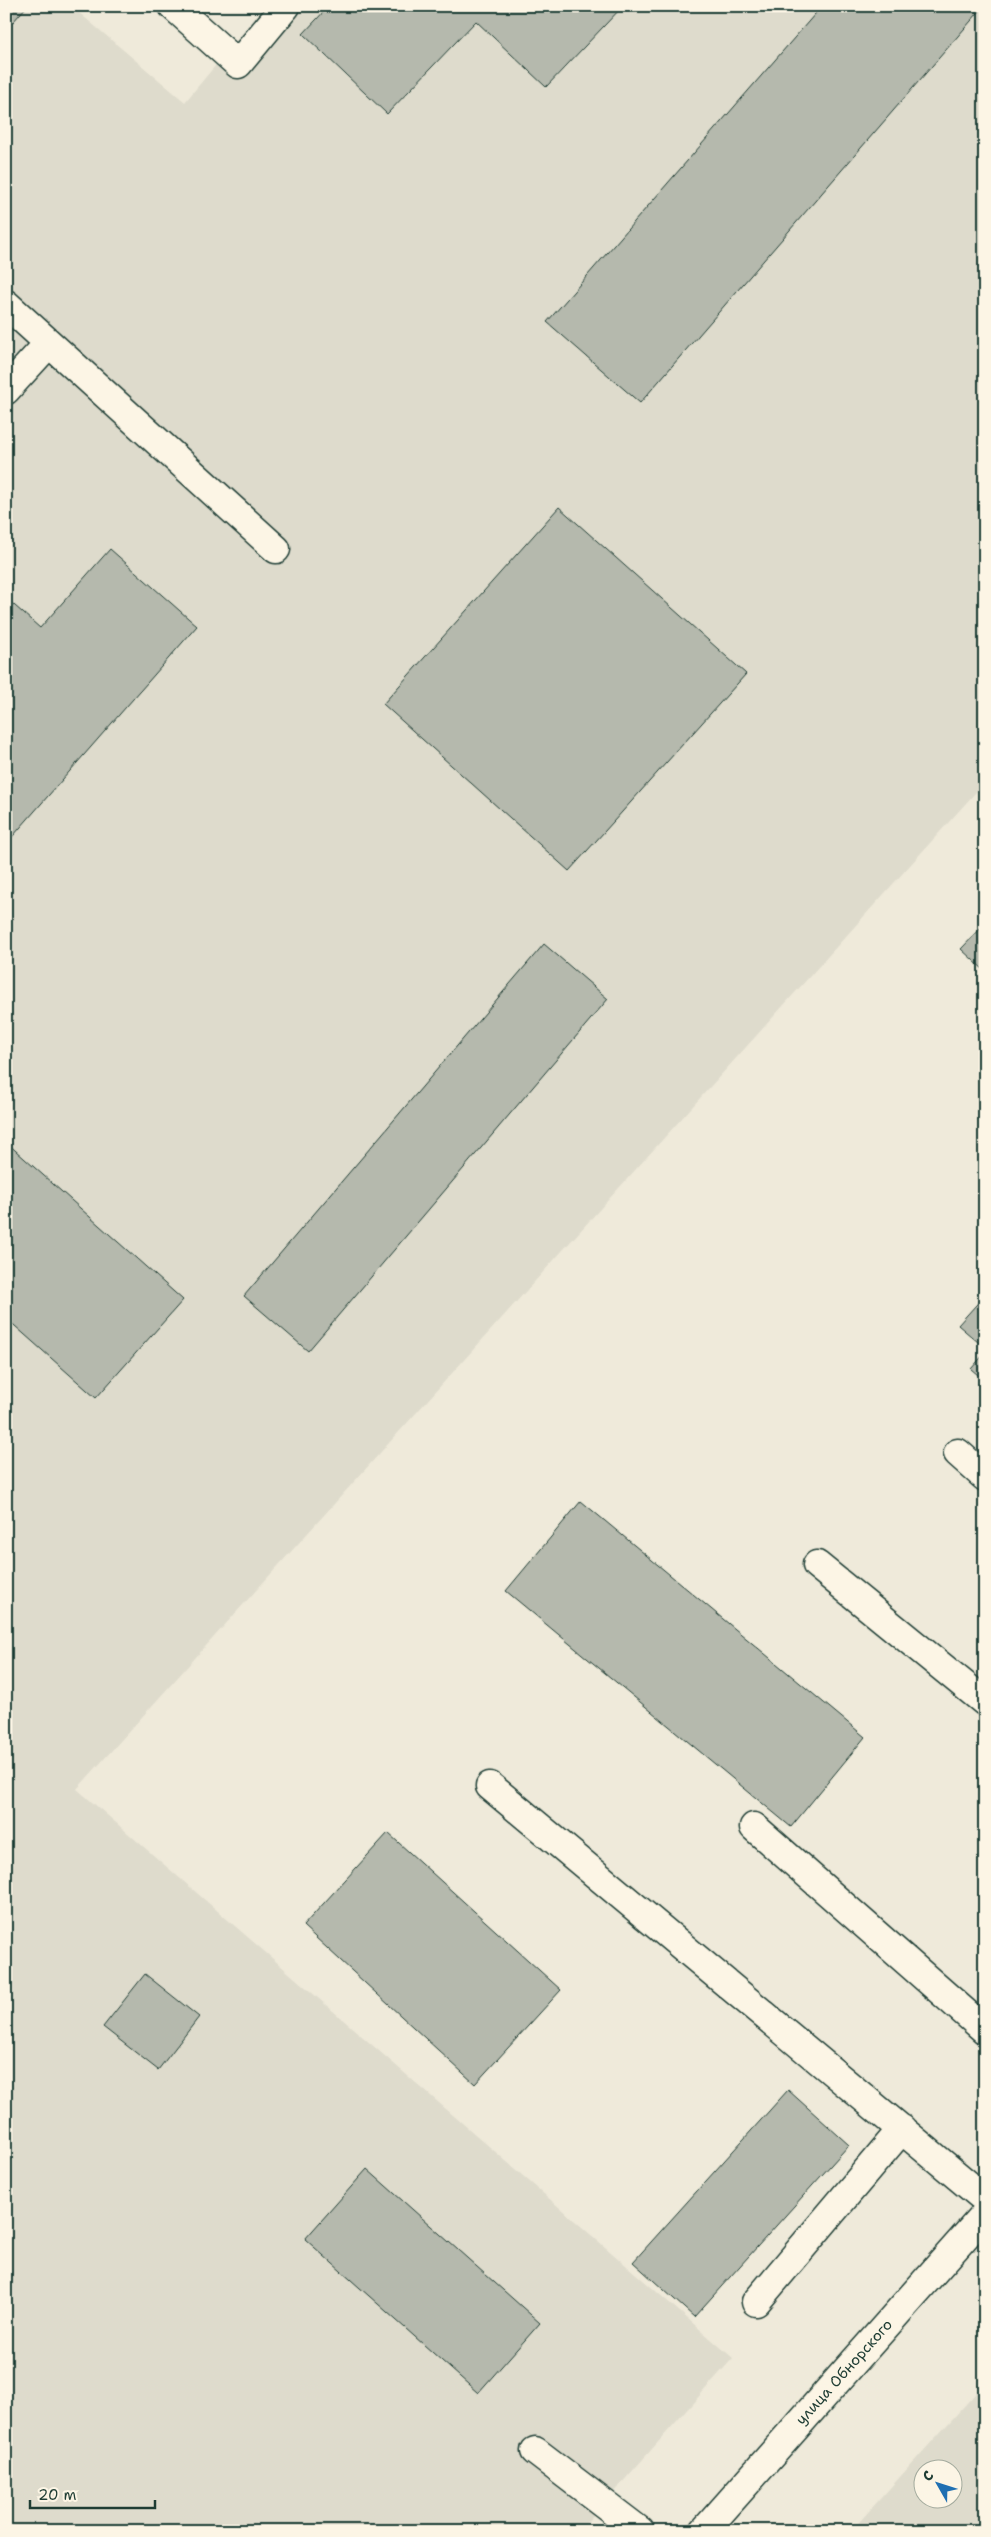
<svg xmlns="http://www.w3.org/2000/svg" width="991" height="2537" font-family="'Shantell Sans',sans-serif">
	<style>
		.built { fill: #dedbcc; fill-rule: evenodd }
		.building { fill: #b5b9ad; stroke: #1f3d34 }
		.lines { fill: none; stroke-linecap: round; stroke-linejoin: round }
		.minor-casing { stroke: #1f3d34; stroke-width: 31 }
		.minor { stroke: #fcf5e5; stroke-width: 28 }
		.labels { text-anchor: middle; stroke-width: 5; stroke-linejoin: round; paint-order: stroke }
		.street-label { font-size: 15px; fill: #1f3d34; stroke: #fcf5e5 }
	</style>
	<rect width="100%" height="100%" fill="#efeada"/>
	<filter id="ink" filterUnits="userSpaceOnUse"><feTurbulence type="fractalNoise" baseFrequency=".02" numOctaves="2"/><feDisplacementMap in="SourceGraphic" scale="10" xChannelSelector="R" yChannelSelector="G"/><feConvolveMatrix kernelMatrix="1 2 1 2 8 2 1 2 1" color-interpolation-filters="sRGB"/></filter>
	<g filter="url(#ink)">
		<path class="built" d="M6 6H71L185 102 265 6H985V782L77 1789 733 2358 579 2531H6Z
			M985 2383V2531H851ZM924 2470H954V2500H924Z"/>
		<path class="building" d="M6 6H27L6 30Z
			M329 6H623L546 87 476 21 387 114 303 34Z
			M822 6H984L640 403 547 322Z
			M559 507 746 674 569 871 383 704Z
			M110 549 197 626 6 844V598L40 628Z
			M985 924V971L961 949Z
			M544 944 608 999 308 1351 244 1296Z
			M6 1142 183 1300 96 1398 6 1318Z
			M985 1295V1348L958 1325Z
			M985 1353V1381L971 1369Z
			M581 1501 865 1737 791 1827 506 1591Z
			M388 1833 561 1990 475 2084 303 1926Z
			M145 1974 199 2017 158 2070 103 2027Z
			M788 2090 849 2145 694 2317 633 2262Z
			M367 2169 540 2323 478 2393 305 2239Z"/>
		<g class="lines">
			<defs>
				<path id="minor" d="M173 6 238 64 286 6
					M6 304 276 549
					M6 390 49 343
					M958 1453 985 1477
					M817 1565 985 1702
					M490 1786 985 2199
					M754 1827 985 2030
					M756 2302 902 2129
					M535 2451 640 2531
					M704 2531 985 2214"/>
			</defs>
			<use href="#minor" class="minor-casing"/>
			<use href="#minor" class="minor"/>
		</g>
	</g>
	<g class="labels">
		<g class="street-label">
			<text transform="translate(844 2372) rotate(-48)" y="5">улица Обнорского</text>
		</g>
	</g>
	<rect width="991" height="2537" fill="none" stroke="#fcf5e5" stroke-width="25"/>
	<rect x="12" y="12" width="966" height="2512" fill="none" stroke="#1f3d34" stroke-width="2" filter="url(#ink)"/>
	<g transform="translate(938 2484) rotate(309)"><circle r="24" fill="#fcf5e5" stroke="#a4ab9e"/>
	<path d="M0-4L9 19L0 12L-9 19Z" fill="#1f6fb2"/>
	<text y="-8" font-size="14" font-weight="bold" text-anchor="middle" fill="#1f3d34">С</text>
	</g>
	<path d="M30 2500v8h125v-8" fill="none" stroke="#1f3d34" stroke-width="2.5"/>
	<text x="38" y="2500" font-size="15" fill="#1f3d34" stroke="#fcf5e5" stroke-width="4" paint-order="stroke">20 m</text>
</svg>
